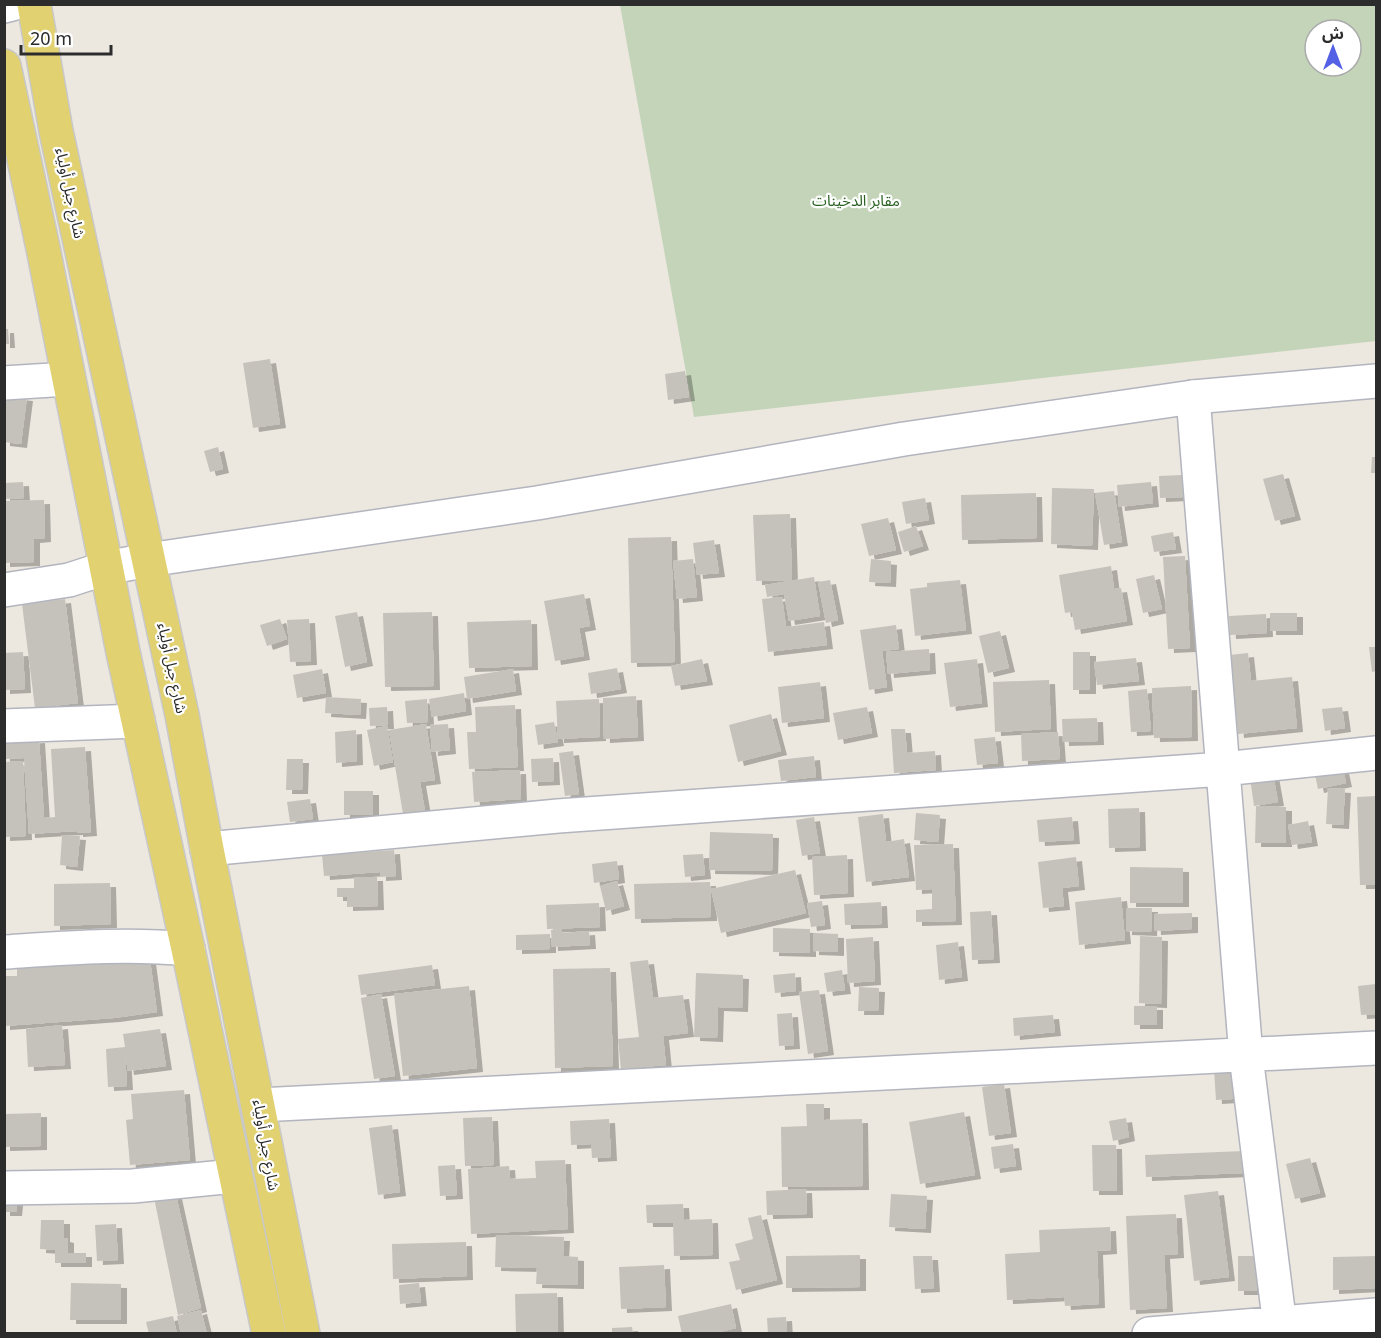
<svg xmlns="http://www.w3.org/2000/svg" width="1381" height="1338" font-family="'Noto Sans','Noto Sans Arabic',sans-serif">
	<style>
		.cemetery { fill: #c4d4b9; fill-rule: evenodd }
		.building { fill: #c5c2bb; filter: url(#shadow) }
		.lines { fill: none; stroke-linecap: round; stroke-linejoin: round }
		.street-casing { stroke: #b3b5be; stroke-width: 36 }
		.secondary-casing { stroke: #b3b5be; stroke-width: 36 }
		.primary-casing { stroke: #c8c8c8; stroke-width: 36 }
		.street { stroke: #fff; stroke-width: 33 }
		.secondary { stroke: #fff; stroke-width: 33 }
		.primary { stroke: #e1d170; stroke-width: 33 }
		.labels { text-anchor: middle; stroke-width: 4.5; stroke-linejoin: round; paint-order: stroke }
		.street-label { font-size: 15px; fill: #2c2c2c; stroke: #fff }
		.park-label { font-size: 15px; fill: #2a6123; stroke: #fff }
	</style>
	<defs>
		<filter id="shadow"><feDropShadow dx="6" dy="4" stdDeviation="0" flood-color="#0004"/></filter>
	</defs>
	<rect width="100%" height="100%" fill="#ece8e0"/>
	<path class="cemetery" d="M620 5H1376V341L694 417ZM1315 30H1351V66H1315Z"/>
	<path class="building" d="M4 329H8L9 344H4Z
		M270 359 280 424 253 428 243 363Z
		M685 371 689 397 668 400 665 374Z
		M4 395 27 397 21 444 4 442Z
		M218 447 223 469 210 472 204 451Z
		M1372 457H1376V473H1371Z
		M1283 474 1295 516 1275 521 1263 479Z
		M1182 475 1183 497 1160 498 1159 476Z
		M23 482 24 498 4 499V483Z
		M1151 482 1153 503 1119 507 1117 485Z
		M1052 488 1094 489 1092 546 1051 544Z
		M1114 491 1122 542 1104 545 1095 493Z
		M1036 493 1037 538 962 540 961 495Z
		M925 498 929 520 906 524 902 502Z
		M44 500 45 538 34 539V562L4 563V501Z
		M790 514 792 580 756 581 753 515Z
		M888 518 896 550 869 556 861 524Z
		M916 526 923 546 904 552 898 532Z
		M1173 532 1176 549 1154 552 1151 536Z
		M671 537 675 662 631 663 628 538Z
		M714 540 719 573 697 575 693 543Z
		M1185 556 1190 648 1168 649 1163 557Z
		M693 559 697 597 677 599 673 561Z
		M871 559 891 561 890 583 869 582Z
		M1111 566 1114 589 1121 588 1127 621 1075 630 1072 612 1065 613 1059 575Z
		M1154 575 1162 609 1143 613 1136 579Z
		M814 577 820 616 789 621 784 594 767 597 765 585Z
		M830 580 838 620 826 623 818 582Z
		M960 580 966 630 915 636 910 589 927 587V583Z
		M584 594 590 626 579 628 584 656 555 661 544 601Z
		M782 597 786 627 824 622 827 645 768 652 762 599Z
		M65 599 78 703 35 708 22 604Z
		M357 612 367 662 345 667 335 616Z
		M432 612 434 686 385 687 383 613Z
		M1270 613H1297V631H1270Z
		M1266 614 1267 633 1230 635 1229 616Z
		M280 619 287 639 267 646 260 625Z
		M309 619 311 661 290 662 287 620Z
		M531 620 532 666 469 668 467 622Z
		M896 625 899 649 882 651 887 687 869 690 860 630Z
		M1000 631 1009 668 988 673 979 636Z
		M1369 647H1376V671L1372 672Z
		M929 649 930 670 888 674 886 652Z
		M23 652 25 689 4 690V653Z
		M1073 652H1090V690H1073Z
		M1248 653 1251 681 1292 677 1297 728 1238 734 1230 655Z
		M1136 658 1139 681 1097 685 1094 662Z
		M702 659 707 681 675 686 671 666Z
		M977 659 982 703 950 707 944 663Z
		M617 668 621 689 591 694 588 673Z
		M322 669 326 693 297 698 293 675Z
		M513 669 516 691 467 699 464 677Z
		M1049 680 1051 729 995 732 993 682Z
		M820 682 824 718 782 723 778 687Z
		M1191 686 1192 737 1154 738 1152 688Z
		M1147 689 1151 731 1131 732 1128 691Z
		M464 693 466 711 432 717 429 699Z
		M636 696 638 737 604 739 603 698Z
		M326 697 361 699 360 715 325 713Z
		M427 699 428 722 407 723 405 701Z
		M599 699 600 737 558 739 556 701Z
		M515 705 518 767 469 769 467 732H476L475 707Z
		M387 707 388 725 370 726 369 708Z
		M867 707 872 733 838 740 833 713Z
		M1342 707 1345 728 1325 731 1322 709Z
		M771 714 781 751 738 762 729 725Z
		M1097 718 1098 741 1063 742 1062 719Z
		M554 722 558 742 538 745 535 725Z
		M426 724 435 780 420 782 425 811 403 814 389 730Z
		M448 724 450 750 432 752 430 725Z
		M387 726 393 762 374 766 367 730Z
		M891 729H905L907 753 935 751 936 770 894 773Z
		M356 730 357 761 336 763 335 732Z
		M1058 732 1060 759 1022 761 1021 734Z
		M995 737 998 763 977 765 974 739Z
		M39 739 44 818 55 817 51 749 85 747 91 832 77 833V831L29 834 24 758 4 759V741Z
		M573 751 579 794 565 796 559 753Z
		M814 756 816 777 781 781 778 760Z
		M553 758 554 781 532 782 531 759Z
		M287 759H303L302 790H286Z
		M23 761 26 836 4 837V762Z
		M1342 765 1346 783 1318 789 1314 770Z
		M520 770 521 799 474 802 472 772Z
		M1273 774 1278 802 1254 806 1250 778Z
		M1328 788 1345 789 1343 825 1326 824Z
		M344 791H373V815H344Z
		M1376 796V885H1360L1357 797Z
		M310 799 313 819 290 822 287 802Z
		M1256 806 1286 807V843H1255Z
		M1139 808 1140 847 1109 848 1108 809Z
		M916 813 940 815 938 842 914 840Z
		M883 814 886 842 904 839 909 877 866 882 858 817Z
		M814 817 820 853 802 856 796 820Z
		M1072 817 1074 840 1039 842 1037 820Z
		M1308 821 1312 842 1292 845 1288 825Z
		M710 832 773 834 772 871 709 870Z
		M62 835 80 836 77 867 60 865Z
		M953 844 956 921 916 922V910L932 909V889L916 890 914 845Z
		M394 850 396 876 380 877V872L324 876 322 855Z
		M703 854 705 875 685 877 683 855Z
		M847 855 848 893 814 895 812 857Z
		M1076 857 1079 886 1062 888 1064 906 1043 908 1038 862Z
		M617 861 619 879 594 883 592 864Z
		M1130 867 1183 868V903H1130Z
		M795 870 806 913 721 933 711 889Z
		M354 877H377L378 906 347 907V897H337V888H354Z
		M617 881 624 906 606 911 600 886Z
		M710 882 711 917 635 919 634 884Z
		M110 883 111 924 54 926V884Z
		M1121 897 1125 940 1079 945 1075 902Z
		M822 901 825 925 811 927 807 903Z
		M881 902 882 924 845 925 844 904Z
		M599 903 600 927 547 929 546 905Z
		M1126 908H1152L1151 932 1126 931Z
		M991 911 994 959 972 960 970 912Z
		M1192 913V929L1155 931 1154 914Z
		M773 928 810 929V953L773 952Z
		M562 929V933L589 931 590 945 552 947 551 930Z
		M813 933 838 934V952L813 951Z
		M550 934V949L516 950V935Z
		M1140 936 1162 937 1161 1004 1139 1003Z
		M873 937 875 981 848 983 846 939Z
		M958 942 962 977 939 980 936 945Z
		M148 945 157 1012 114 1018 4 1026V976H17V962Z
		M648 960 653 998 683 995 688 1033 663 1036 666 1065 621 1069 618 1039 639 1037 630 962Z
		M432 965 435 985 361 995 358 975Z
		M610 968 613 1066 555 1068 553 969Z
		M842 970 845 990 827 992 824 973Z
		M696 973 743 975 742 1008 718 1007 717 1038 694 1037Z
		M795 973 796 991 775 993 773 975Z
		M1376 984V1014L1361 1015 1358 986Z
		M469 986 477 1068 403 1076 394 994Z
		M859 987 879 988 878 1011H858Z
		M819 990 828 1051 808 1054 799 992Z
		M381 994 395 1076 374 1079 361 998Z
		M1134 1006H1157V1025H1134Z
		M792 1013 794 1045 779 1046 777 1014Z
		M1053 1015 1055 1032 1014 1036 1013 1018Z
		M62 1025 65 1065 28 1067 26 1029Z
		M160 1029 166 1066 128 1071 125 1053 127 1086 108 1087 106 1049 125 1047 123 1034Z
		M1246 1068 1248 1098 1216 1100 1214 1070Z
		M1004 1084 1011 1133 989 1136 982 1087Z
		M184 1090 190 1160 130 1165 126 1120 133 1119 131 1094Z
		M806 1104H824V1120L862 1119 863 1186 782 1187 781 1127 807 1126Z
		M964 1112 975 1175 920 1184 909 1122Z
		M41 1113V1146L4 1147V1114Z
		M492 1117 494 1165 465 1166 463 1118Z
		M1126 1118 1129 1137 1113 1141 1109 1121Z
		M609 1119 611 1157 592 1158 591 1144 571 1145 570 1121Z
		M392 1125 400 1192 378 1195 369 1128Z
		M1013 1144 1016 1166 994 1169 991 1147Z
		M1092 1145H1116L1117 1191H1093Z
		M1244 1151V1173L1146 1177 1145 1155Z
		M1310 1158 1320 1193 1295 1199 1286 1164Z
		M565 1160 568 1229 471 1234 468 1169 509 1166 510 1179 536 1178 535 1161Z
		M455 1165 457 1195 440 1196 438 1166Z
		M174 1186 201 1308 178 1315 152 1188Z
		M806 1189 807 1214 767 1215 766 1191Z
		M4 1190 18 1192 16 1212H4Z
		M1218 1191 1229 1277 1194 1281 1184 1195Z
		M891 1194 927 1196 925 1229 889 1227Z
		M683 1204 684 1220 712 1219 713 1255 674 1256 673 1223H647L646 1205Z
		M1176 1214 1178 1254 1164 1255 1167 1308 1130 1310 1126 1216Z
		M761 1215 777 1280 736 1290 729 1262 740 1260 735 1244 753 1239 748 1218Z
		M41 1220H64V1238L68 1239V1253H86V1263H55V1250L40 1249Z
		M116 1224 118 1260 97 1261 95 1225Z
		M1110 1227 1111 1250 1097 1251 1099 1304 1065 1306 1064 1297 1007 1300 1005 1254 1040 1252 1039 1230Z
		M496 1235 564 1237 563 1256 578 1257V1285L536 1284 537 1268 495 1267Z
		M466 1242 467 1276 393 1279 392 1244Z
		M860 1255V1287L786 1288V1256Z
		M913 1256H932L934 1288 915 1289Z
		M1238 1256H1257V1291H1238Z
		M1376 1256V1288L1333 1290V1257Z
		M664 1265 666 1307 621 1309 619 1267Z
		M71 1283 121 1284V1320H70Z
		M419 1283 421 1302 400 1304 399 1285Z
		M557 1293 558 1332 516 1334 515 1294Z
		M731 1304 736 1328 711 1334H682L678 1316Z
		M201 1310 207 1334H181L177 1316Z
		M173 1316 177 1334H149L146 1322Z
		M786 1317 787 1334H768L767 1318Z
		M632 1327 633 1334H612V1328Z"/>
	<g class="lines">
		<defs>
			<path id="street" d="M4 6 12 4
				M4 383 68 379
				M1193 397 1246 1056 1281 1334
				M4 590 69 580 106 568
				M4 726 138 721
				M207 849 558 816 1223 769 1376 753
				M4 952C66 948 127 943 188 949
				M259 1105 1376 1048
				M4 1188 133 1186 234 1176
				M1149 1334 1376 1315"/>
			<path id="secondary" d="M106 568 148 560 537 503 904 439 1193 397 1376 381"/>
			<path id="primary" d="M34 4 56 131 182 715 207 849 303 1334
				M4 66 43 248 123 652 188 949 269 1334"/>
		</defs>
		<use href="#street" class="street-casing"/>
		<use href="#secondary" class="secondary-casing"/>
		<use href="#primary" class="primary-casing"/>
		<use href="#street" class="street"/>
		<use href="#secondary" class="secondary"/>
		<use href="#primary" class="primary"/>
	</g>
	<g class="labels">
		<g class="street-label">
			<text transform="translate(70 193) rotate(78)" y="5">شارع جبل أولياء</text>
			<text transform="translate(172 668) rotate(78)" y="5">شارع جبل أولياء</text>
			<text transform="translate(266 1145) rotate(80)" y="5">شارع جبل أولياء</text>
		</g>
		<g class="park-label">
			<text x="856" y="206">مقابر الدخينات</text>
		</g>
	</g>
	<rect width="1381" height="1338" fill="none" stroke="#2c2c2c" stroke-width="12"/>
	<g transform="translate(1333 48)"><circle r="28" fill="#ffffff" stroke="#ababab" stroke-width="1.5"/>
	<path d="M0-4.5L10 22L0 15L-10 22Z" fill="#5461e5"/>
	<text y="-9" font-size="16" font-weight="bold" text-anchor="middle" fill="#2c2c2c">ش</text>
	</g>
	<path d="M21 45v9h90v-9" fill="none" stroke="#2c2c2c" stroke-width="3"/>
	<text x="30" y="45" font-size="18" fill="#2c2c2c" stroke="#ffffff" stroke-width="4.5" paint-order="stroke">20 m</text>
</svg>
